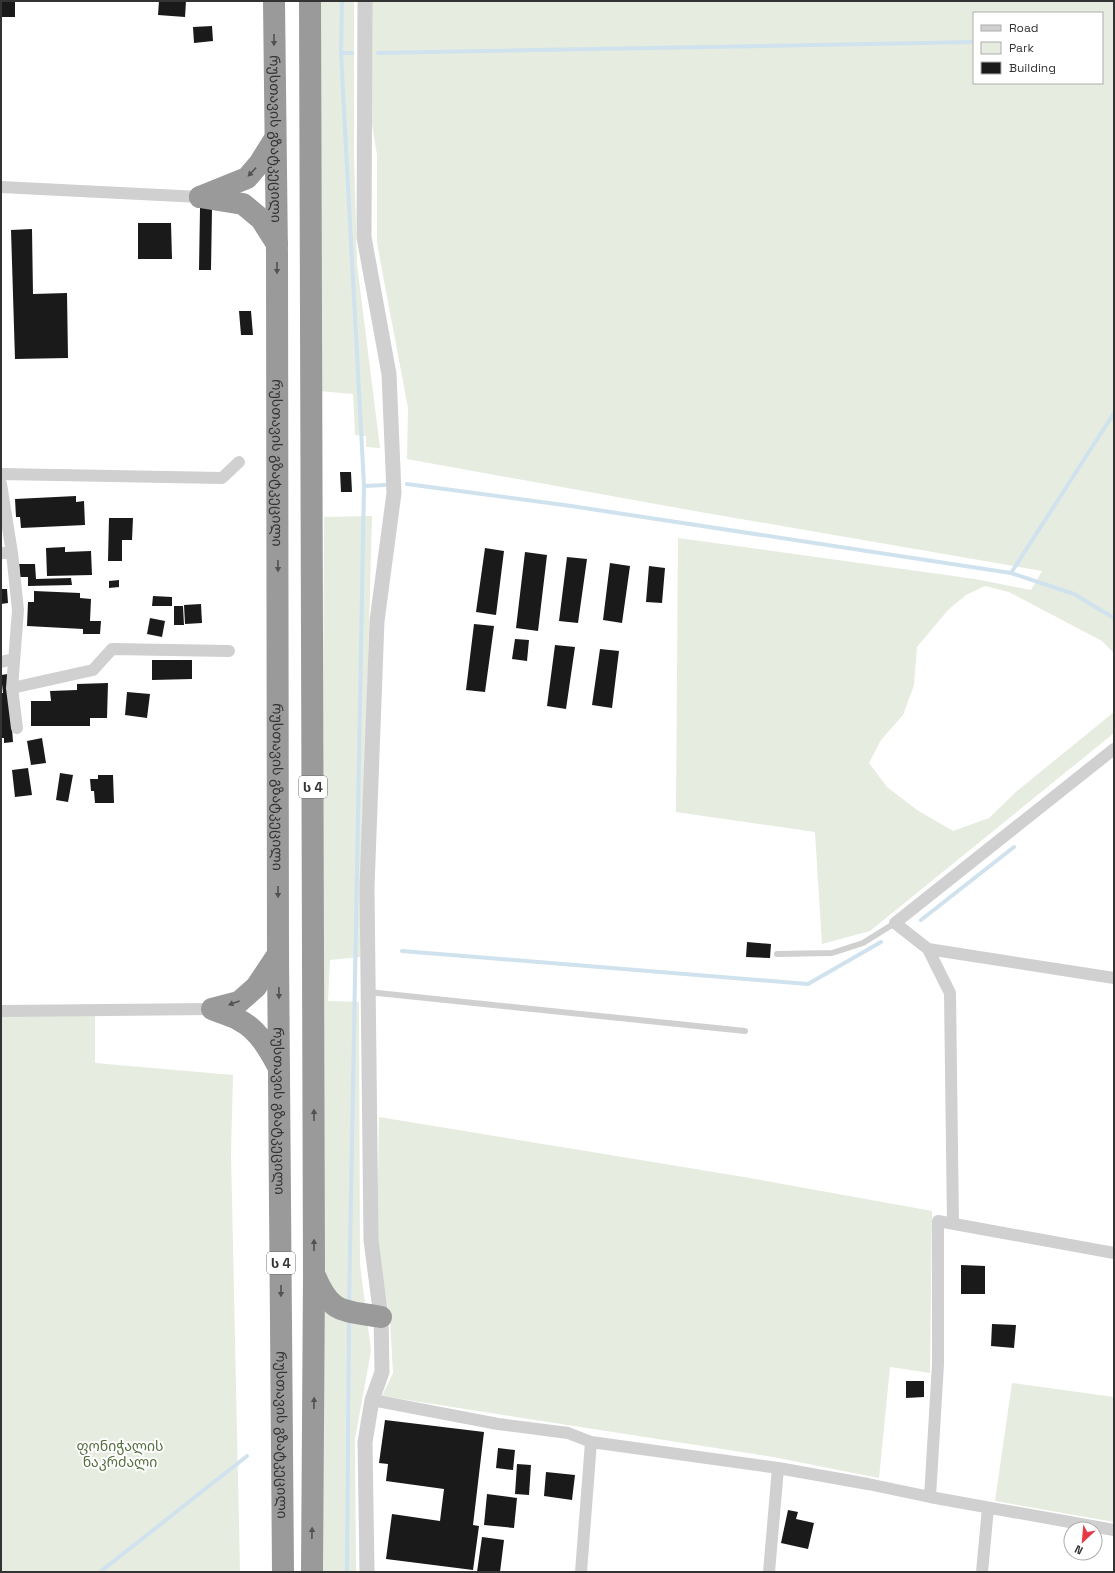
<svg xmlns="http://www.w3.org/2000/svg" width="1115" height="1573" font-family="'Space Grotesk','Noto Sans Georgian',sans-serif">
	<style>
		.green { fill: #e6ecdf; fill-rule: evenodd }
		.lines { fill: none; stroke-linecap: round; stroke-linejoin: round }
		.stream { stroke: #cfe2ee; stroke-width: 4 }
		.building { fill: #1a1a1a }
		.service { stroke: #d0d0d0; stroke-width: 6 }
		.minor { stroke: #d0d0d0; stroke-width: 12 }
		.tertiary { stroke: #d0d0d0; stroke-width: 15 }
		.motorway { stroke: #9a9a9a; stroke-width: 22 }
		.oneway { fill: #525252 }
		.labels { text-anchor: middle; stroke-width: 4; stroke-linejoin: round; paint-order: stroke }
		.shield { fill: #fff; stroke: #707070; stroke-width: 1 }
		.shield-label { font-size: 13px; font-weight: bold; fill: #333 }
		.street-label { font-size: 14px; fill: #333; stroke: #fff }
		.park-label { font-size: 14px; fill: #56703f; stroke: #fff }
	</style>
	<rect width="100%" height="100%" fill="#fff"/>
	<path class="green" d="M318 1H354V155L357 264 380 448 366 447V436L355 435 353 394 319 391Z
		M366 1H1114V653L1102 641 1009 592 985 586 966 595 948 610 917 647 914 685 903 715 881 740 869 763 887 787 917 810 953 831 989 818 1017 791 1114 712V733L870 931 822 944 815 832 676 812 678 538 975 579 1031 590 1042 571 689 510 407 459 408 408 377 243V155L367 93ZM974 13H1102V83H974Z
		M372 516 360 957 330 960 328 1001 359 1002 360 1264 371 1351 355 1439 356 1572H318L324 517Z
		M1 1016H95V1063L233 1075 231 1153 240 1572H1Z
		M379 1117 744 1177 932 1211 930 1373 890 1367 879 1478 773 1457 382 1396 393 1373 390 1320 377 1239Z
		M1012 1383 1114 1397V1522L995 1501Z"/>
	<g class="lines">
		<path class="stream" d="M342 1 341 53 364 486 349 1306
			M341 53H352
			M378 53 974 42
			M407 484 571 506 1011 573 1074 594 1114 618
			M364 486 385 485
			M1011 573 1114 413
			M921 920 1014 847
			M402 951 808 984 881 942
			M100 1572 247 1456
			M347 1572 349 1318"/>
	</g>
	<path class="building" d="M1 1H15V17H1Z
		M159 1H186L185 17 158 15Z
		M212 26 213 41 194 43 193 27Z
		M200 208H212L211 270H199Z
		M138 223H171L172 259H138Z
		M32 229 33 294 67 293 68 358 15 359 11 230Z
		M239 311H251L253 335H241Z
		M340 472H351L352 492H341Z
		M76 496V502L84 501 85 525 21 528 20 517H16L15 499Z
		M109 518H133L132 540H122V561H108Z
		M65 547V552L91 551 92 575 47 576 46 548Z
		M485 548 504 551 496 615 476 612Z
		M525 552 547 555 538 631 516 628Z
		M567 557 587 559 578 623 559 621Z
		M610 563 630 566 622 623 603 620Z
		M19 564H35L36 579 71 578 72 585 28 586V577H20Z
		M649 566 665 568 662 603 646 602Z
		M119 580V587L109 588V581Z
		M1 589H7L8 603 1 604Z
		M34 591 80 593V598L91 599 90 621H101L100 634H83V629L27 626 28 602H34Z
		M153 596 172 597V606H152Z
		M201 604 202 623 185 624 184 605Z
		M174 606H183L184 625H174Z
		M150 618 165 621 162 637 147 634Z
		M474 624 494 626 485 692 466 690Z
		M515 639 529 640 527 661 512 659Z
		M555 645 575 647 566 709 547 706Z
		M600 649 619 651 612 708 592 705Z
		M152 660H192V679L152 680Z
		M8 674 13 742 4 743V738H1V693H3L1 675Z
		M108 683 107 718H90V726H31V701H51L50 691 77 690V684Z
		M127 692 150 694 147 718 125 715Z
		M42 738 46 763 31 765 27 741Z
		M28 768 32 795 15 797 12 770Z
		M60 773 73 775 68 802 56 800Z
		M98 775H113L114 803H95L94 791H91L90 779H98Z
		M747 942 771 944 770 958 746 957Z
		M961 1265 985 1266V1294H961Z
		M992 1324 1016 1325 1014 1348 991 1346Z
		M906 1381H924V1397L906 1398Z
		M385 1420 484 1432 473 1525 479 1526 473 1570 386 1559 392 1514 440 1521 444 1489 386 1481 388 1464 379 1463Z
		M498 1448 515 1450 513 1470 496 1468Z
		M517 1464 531 1465 529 1495 515 1494Z
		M546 1472 575 1475 572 1500 544 1496Z
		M487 1494 517 1498 514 1528 484 1525Z
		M788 1510 798 1512 796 1519 814 1523 808 1549 781 1543Z
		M482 1537 504 1540 500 1572H477Z"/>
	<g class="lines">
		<path class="service" d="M777 954 832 953 863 943 895 923
			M368 992 745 1031"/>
		<path class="minor" d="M1 187 200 197
			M1 474 222 478 239 462
			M1 484 12 553H1
			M12 553 18 610 12 688 17 728
			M1 662 14 659
			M12 688 93 670 112 649 229 651
			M928 949 1114 978
			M1 1011 212 1009
			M953 1224 950 993 928 949 895 923 1114 749
			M372 1400 498 1424 568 1433 591 1442 778 1468 868 1484 930 1497 1114 1530
			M930 1497 938 1364V1221L1114 1253
			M581 1572 591 1442
			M769 1572 778 1468
			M982 1572 988 1508"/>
		<path class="tertiary" d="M365 1 364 237 389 374 394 493 377 621 367 887 371 1240 381 1317 382 1372 372 1400 365 1442 367 1572"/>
		<g class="motorway">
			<path id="s1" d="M274 1 277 255 278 954 283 1572"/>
			<path d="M310 1 314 1275 312 1572"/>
			<path d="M200 197 247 178 259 164 274 140"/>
			<path d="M200 197 243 204 261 219 277 244"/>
			<path d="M278 954 256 987 239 1002 212 1009C221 1013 231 1015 239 1020 258 1029 270 1051 279 1068"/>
			<path d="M315 1276C332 1316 344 1310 381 1317"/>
		</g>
	</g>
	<defs><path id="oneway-solid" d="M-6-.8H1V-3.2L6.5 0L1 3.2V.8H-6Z"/></defs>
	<g class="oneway">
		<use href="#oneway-solid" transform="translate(274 40) rotate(90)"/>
		<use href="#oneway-solid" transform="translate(252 172) rotate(133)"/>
		<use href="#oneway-solid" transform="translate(277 268) rotate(90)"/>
		<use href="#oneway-solid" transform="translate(278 566) rotate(90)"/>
		<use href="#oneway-solid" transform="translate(278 892) rotate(90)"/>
		<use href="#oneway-solid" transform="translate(279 993) rotate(89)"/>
		<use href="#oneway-solid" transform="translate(234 1003) rotate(160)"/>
		<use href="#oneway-solid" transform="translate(314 1115) rotate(-90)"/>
		<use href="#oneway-solid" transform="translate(314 1245) rotate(-90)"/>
		<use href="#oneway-solid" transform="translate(281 1291) rotate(90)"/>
		<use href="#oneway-solid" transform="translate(314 1403) rotate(-89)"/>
		<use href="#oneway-solid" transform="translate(312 1533) rotate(-89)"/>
	</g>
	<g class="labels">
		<g class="shield">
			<rect x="299" y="776" width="28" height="22" rx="3"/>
			<rect x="267" y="1252" width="28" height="22" rx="3"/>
		</g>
		<g class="shield-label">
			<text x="313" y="792">ს 4</text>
			<text x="281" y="1268">ს 4</text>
		</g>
		<g class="street-label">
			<text dy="5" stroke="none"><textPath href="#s1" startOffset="138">რუსთავის გზატკეცილი</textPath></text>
			<text dy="5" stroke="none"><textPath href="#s1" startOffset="462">რუსთავის გზატკეცილი</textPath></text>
			<text dy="5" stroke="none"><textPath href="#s1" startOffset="786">რუსთავის გზატკეცილი</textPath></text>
			<text dy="5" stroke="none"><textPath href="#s1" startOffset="1110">რუსთავის გზატკეცილი</textPath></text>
			<text dy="5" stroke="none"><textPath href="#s1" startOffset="1434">რუსთავის გზატკეცილი</textPath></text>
		</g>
		<g class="park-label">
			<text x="120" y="1451">ფონიჭალის<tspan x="120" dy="16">ნაკრძალი</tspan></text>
		</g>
	</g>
	<rect width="1115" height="1573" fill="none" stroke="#333333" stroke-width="4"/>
	<rect x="973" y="12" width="130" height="72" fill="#ffffff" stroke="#adadad"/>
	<rect x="981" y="25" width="20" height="6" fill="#d0d0d0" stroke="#adadad"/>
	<text x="1009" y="32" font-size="12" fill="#333333">Road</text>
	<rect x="981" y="42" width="20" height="12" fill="#e6ecdf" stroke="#adadad"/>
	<text x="1009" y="52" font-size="12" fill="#333333">Park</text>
	<rect x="981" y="62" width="20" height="12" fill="#1a1a1a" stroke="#adadad"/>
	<text x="1009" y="72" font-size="12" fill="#333333">Building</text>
	<g transform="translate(1083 1541) rotate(206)"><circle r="19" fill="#ffffff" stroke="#adadad"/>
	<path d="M0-3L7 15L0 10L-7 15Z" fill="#e63946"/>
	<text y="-6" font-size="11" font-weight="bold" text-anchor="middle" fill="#333333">N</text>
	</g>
</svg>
